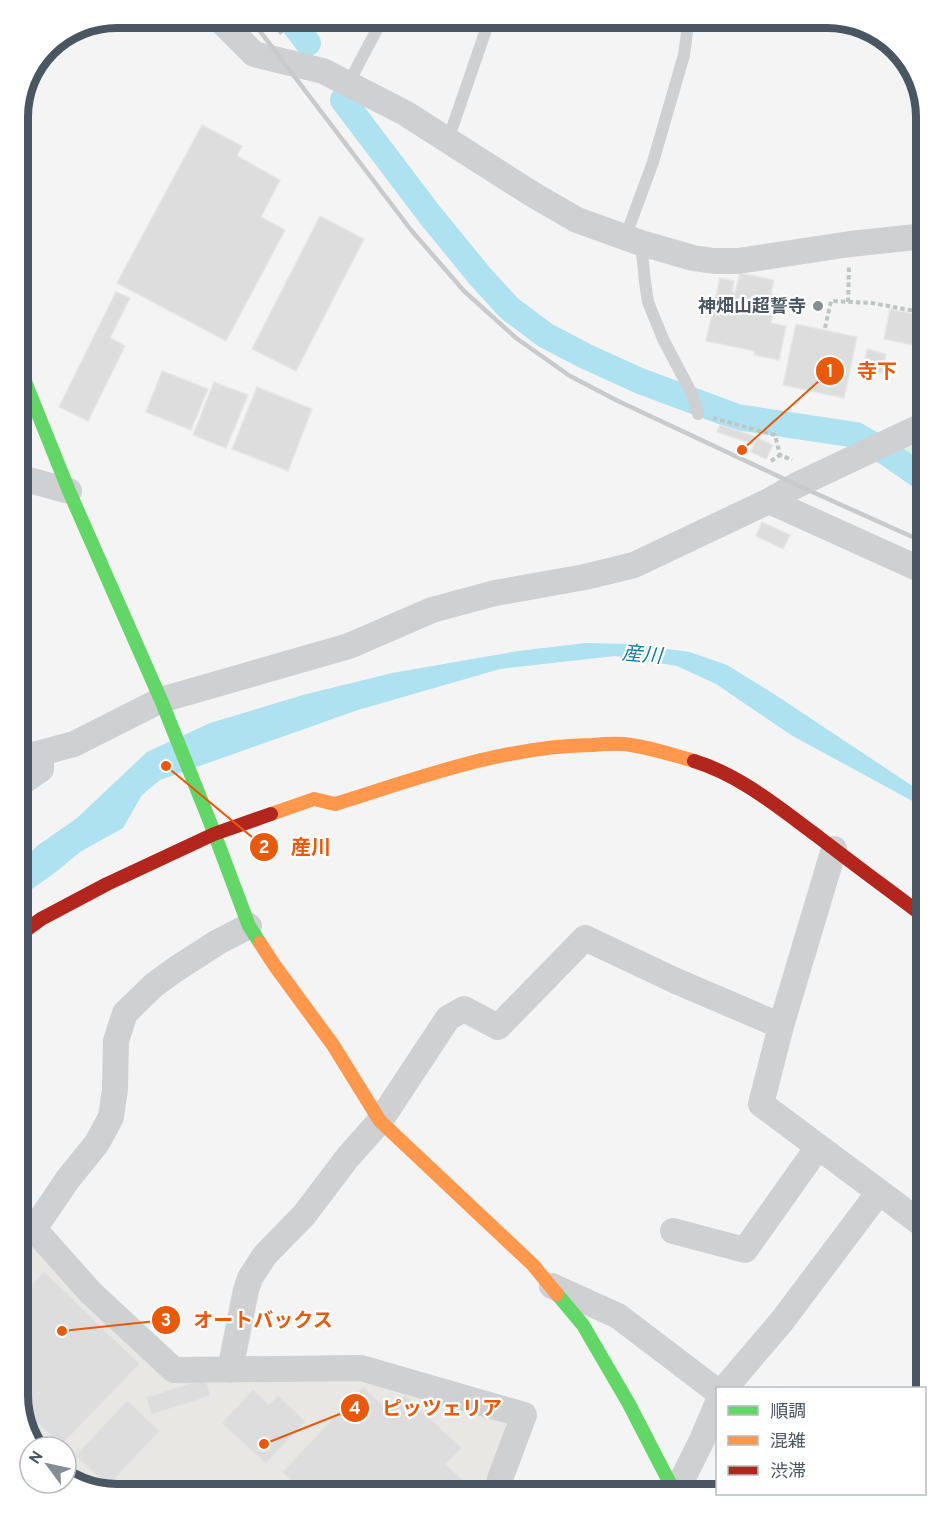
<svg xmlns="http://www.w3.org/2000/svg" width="944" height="1513" font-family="Overpass,'Noto Sans JP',sans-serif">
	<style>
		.commercial { fill: #e8e7e3 }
		.green { fill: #d9f2e3 }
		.water { fill: #aee2f0 }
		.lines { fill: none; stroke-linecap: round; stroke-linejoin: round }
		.canal { stroke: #aee2f0; stroke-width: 26 }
		.building { fill: #ddddde; stroke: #e5e6e7; stroke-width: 1.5 }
		.path { stroke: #bcc7c4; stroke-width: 4; stroke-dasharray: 4.5 3; stroke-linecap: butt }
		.lane { stroke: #ced0d2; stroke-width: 12 }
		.street { stroke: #ced0d2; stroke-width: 26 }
		.fast { stroke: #63d668; stroke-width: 14 }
		.slow { stroke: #ff974d; stroke-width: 14 }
		.jam { stroke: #b3261e; stroke-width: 14 }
		.rail { stroke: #c9cacc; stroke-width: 4.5 }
		.poi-dot { fill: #868d94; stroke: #fff; stroke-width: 2 }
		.labels { text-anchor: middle; stroke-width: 4.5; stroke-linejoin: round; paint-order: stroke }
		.poi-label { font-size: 18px; font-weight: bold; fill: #4a5661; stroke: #fff; text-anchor: end }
		.water-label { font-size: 20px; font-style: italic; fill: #0c7c9b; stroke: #fff }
		.rim { fill: none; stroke: #4a5661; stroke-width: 8 }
		.leader { fill: none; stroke: #e8590c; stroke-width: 2 }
		.callout-dot { fill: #e8590c; stroke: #fff; stroke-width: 2 }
		.mark-label { font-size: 18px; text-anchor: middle; font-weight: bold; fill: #fff }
		.callout-label { font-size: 20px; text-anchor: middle; font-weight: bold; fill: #e8590c; stroke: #fff; stroke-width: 4.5; stroke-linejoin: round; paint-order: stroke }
	</style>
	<rect width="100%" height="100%" fill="#f4f4f4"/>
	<path class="commercial" d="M18 1229 167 1377 360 1379 502 1415 509 1432 486 1495H111L66 1480V1447H35L28 1440 18 1396Z"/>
	<path class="green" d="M926 438V466L905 449Z"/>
	<path class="water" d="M586 643 631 644 690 652 727 665 771 692 926 795V814L916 803 791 735 716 684 677 666 615 656 500 669 358 710 160 780 142 795 123 828 80 852 56 872 18 899V865L37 846 77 818 147 752 210 723 303 695 392 673 518 651Z"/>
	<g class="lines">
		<path class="canal" d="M289 18 308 43
			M343 100 430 215 479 275 509 308 545 335 585 356 640 381 737 417 856 435 887 453 926 480"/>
	</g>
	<path class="building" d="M202 125 242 146 237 156 280 180 261 217 285 230 226 341 117 283Z
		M320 216 364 239 296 371 252 349Z
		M740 273 774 280 771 294 777 295 771 323 786 326 779 360 754 355 755 351 706 341 720 278 734 281 732 292 735 293Z
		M116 292 130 298 110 338 125 346 88 421 59 407Z
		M890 309 919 315 913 345 884 339Z
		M796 324 857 337 844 398 783 385Z
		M867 349 886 354 882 373 863 369Z
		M162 371 208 389 191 430 146 412Z
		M214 382 248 395 226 448 193 435Z
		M257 387 312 409 288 471 232 449Z
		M720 425 757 437 754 444 717 432Z
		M757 438 773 445 766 459 751 452Z
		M762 522 790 535 783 549 756 536Z
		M44 1271 140 1364 61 1446 21 1407 18 1396V1299Z
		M206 1378 211 1396 151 1415 146 1397Z
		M363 1386 389 1411 405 1394 462 1448 446 1464 478 1494 477 1495H307L282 1472Z
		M253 1389 269 1404 278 1395 306 1421 266 1464 221 1423Z
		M127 1400 160 1431 108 1486 75 1456Z"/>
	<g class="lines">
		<path class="path" d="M270 18 282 34
			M848 302 849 267
			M825 328 831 301 872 303 921 312 926 315
			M713 418 775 435 780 455 792 460
			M771 461 780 455"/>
		<path class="lane" d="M348 84 383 18
			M448 140 490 18
			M625 238 653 162 684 55 689 18
			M641 243 645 282 648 302 663 339 693 396 698 414"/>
		<path class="street" d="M218 18 254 54 323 71 405 113 532 194 577 220 641 243 693 258 714 261H738L850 244 926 236
			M18 477 69 491
			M769 501 926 572
			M18 759 74 744 161 700 349 646 432 610 495 593 585 577 634 565 769 501 797 485 926 424
			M18 785 41 769V754
			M834 849 781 1026 761 1104 926 1227
			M18 1219 34 1229 91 1293 174 1370 361 1368 524 1415 500 1479 496 1495
			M34 1229 68 1179 97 1143 111 1117 115 1089 116 1041 125 1013 154 985 176 969 218 942 249 926
			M673 1231 745 1250 818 1147
			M552 1286 618 1316 718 1392
			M230 1370 246 1290 250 1278 265 1255 304 1215 348 1157 380 1121 448 1018 464 1009 498 1027 585 938 676 981 781 1026
			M725 1388 782 1321 879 1192
			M675 1494 702 1440 718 1402"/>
		<path class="fast" d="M18 364 69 491 161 700 210 822 249 926 260 943
			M557 1294 583 1325 629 1404 676 1495"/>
		<path class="slow" d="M271 814 314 799 335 804C419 778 503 746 592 745 602 744 613 743 624 744 648 747 671 754 694 761
			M260 943 275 966 333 1045 380 1121 533 1265 557 1294"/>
		<path class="jam" d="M694 761C740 775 778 807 816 835 852 863 889 890 926 918
			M18 936 41 919 107 884 214 834 271 814"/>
		<path class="rail" d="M250 18 411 230 464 291 516 338 570 376 616 400 797 485 926 543"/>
	</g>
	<circle class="poi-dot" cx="818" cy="306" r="6"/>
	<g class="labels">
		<g class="poi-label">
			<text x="806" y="312">神畑山超誓寺</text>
		</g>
		<g class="water-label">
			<text transform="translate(642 654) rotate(5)" y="7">産川</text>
		</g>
	</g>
	<path d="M0 0H944V1513H0ZM117 28H827A89 89 0 0 1 916 117V1395A89 89 0 0 1 827 1484H117A89 89 0 0 1 28 1395V117A89 89 0 0 1 117 28Z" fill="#fff" fill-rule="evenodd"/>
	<path class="rim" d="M117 28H827A89 89 0 0 1 916 117V1395A89 89 0 0 1 827 1484H117A89 89 0 0 1 28 1395V117A89 89 0 0 1 117 28Z"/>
	<path class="leader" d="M742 450L830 371M166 766L264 847M62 1331L166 1320M264 1444L355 1408"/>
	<g class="callout-dot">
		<circle cx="742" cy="450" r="6"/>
		<circle cx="166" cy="766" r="6"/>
		<circle cx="62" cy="1331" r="6"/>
		<circle cx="264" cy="1444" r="6"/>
		<circle cx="830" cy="371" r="15"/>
		<circle cx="264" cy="847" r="15"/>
		<circle cx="166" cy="1320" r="15"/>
		<circle cx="355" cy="1408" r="15"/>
	</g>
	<g class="mark-label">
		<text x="830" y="377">1</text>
		<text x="264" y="853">2</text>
		<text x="166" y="1326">3</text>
		<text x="355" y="1414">4</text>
	</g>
	<g class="callout-label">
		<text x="877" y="378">寺下</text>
		<text x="311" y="854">産川</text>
		<text x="263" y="1327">オートバックス</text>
		<text x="442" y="1415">ピッツェリア</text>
	</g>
	<rect x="716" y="1387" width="210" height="108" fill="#ffffff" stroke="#b7bbc0" stroke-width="1.5"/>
	<rect x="728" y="1406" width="30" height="9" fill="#63d668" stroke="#b7bbc0" stroke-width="1.5"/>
	<text x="770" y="1417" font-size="18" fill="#4a5661">順調</text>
	<rect x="728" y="1436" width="30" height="9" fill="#ff974d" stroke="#b7bbc0" stroke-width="1.5"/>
	<text x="770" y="1447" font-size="18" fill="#4a5661">混雑</text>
	<rect x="728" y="1466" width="30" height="9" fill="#b3261e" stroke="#b7bbc0" stroke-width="1.5"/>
	<text x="770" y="1477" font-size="18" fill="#4a5661">渋滞</text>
	<g transform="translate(48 1465) rotate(303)"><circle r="28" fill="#ffffff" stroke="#b7bbc0" stroke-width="1.5"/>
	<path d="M0-4.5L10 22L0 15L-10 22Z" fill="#868d94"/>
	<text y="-9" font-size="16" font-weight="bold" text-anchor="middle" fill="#4a5661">N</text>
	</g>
</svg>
